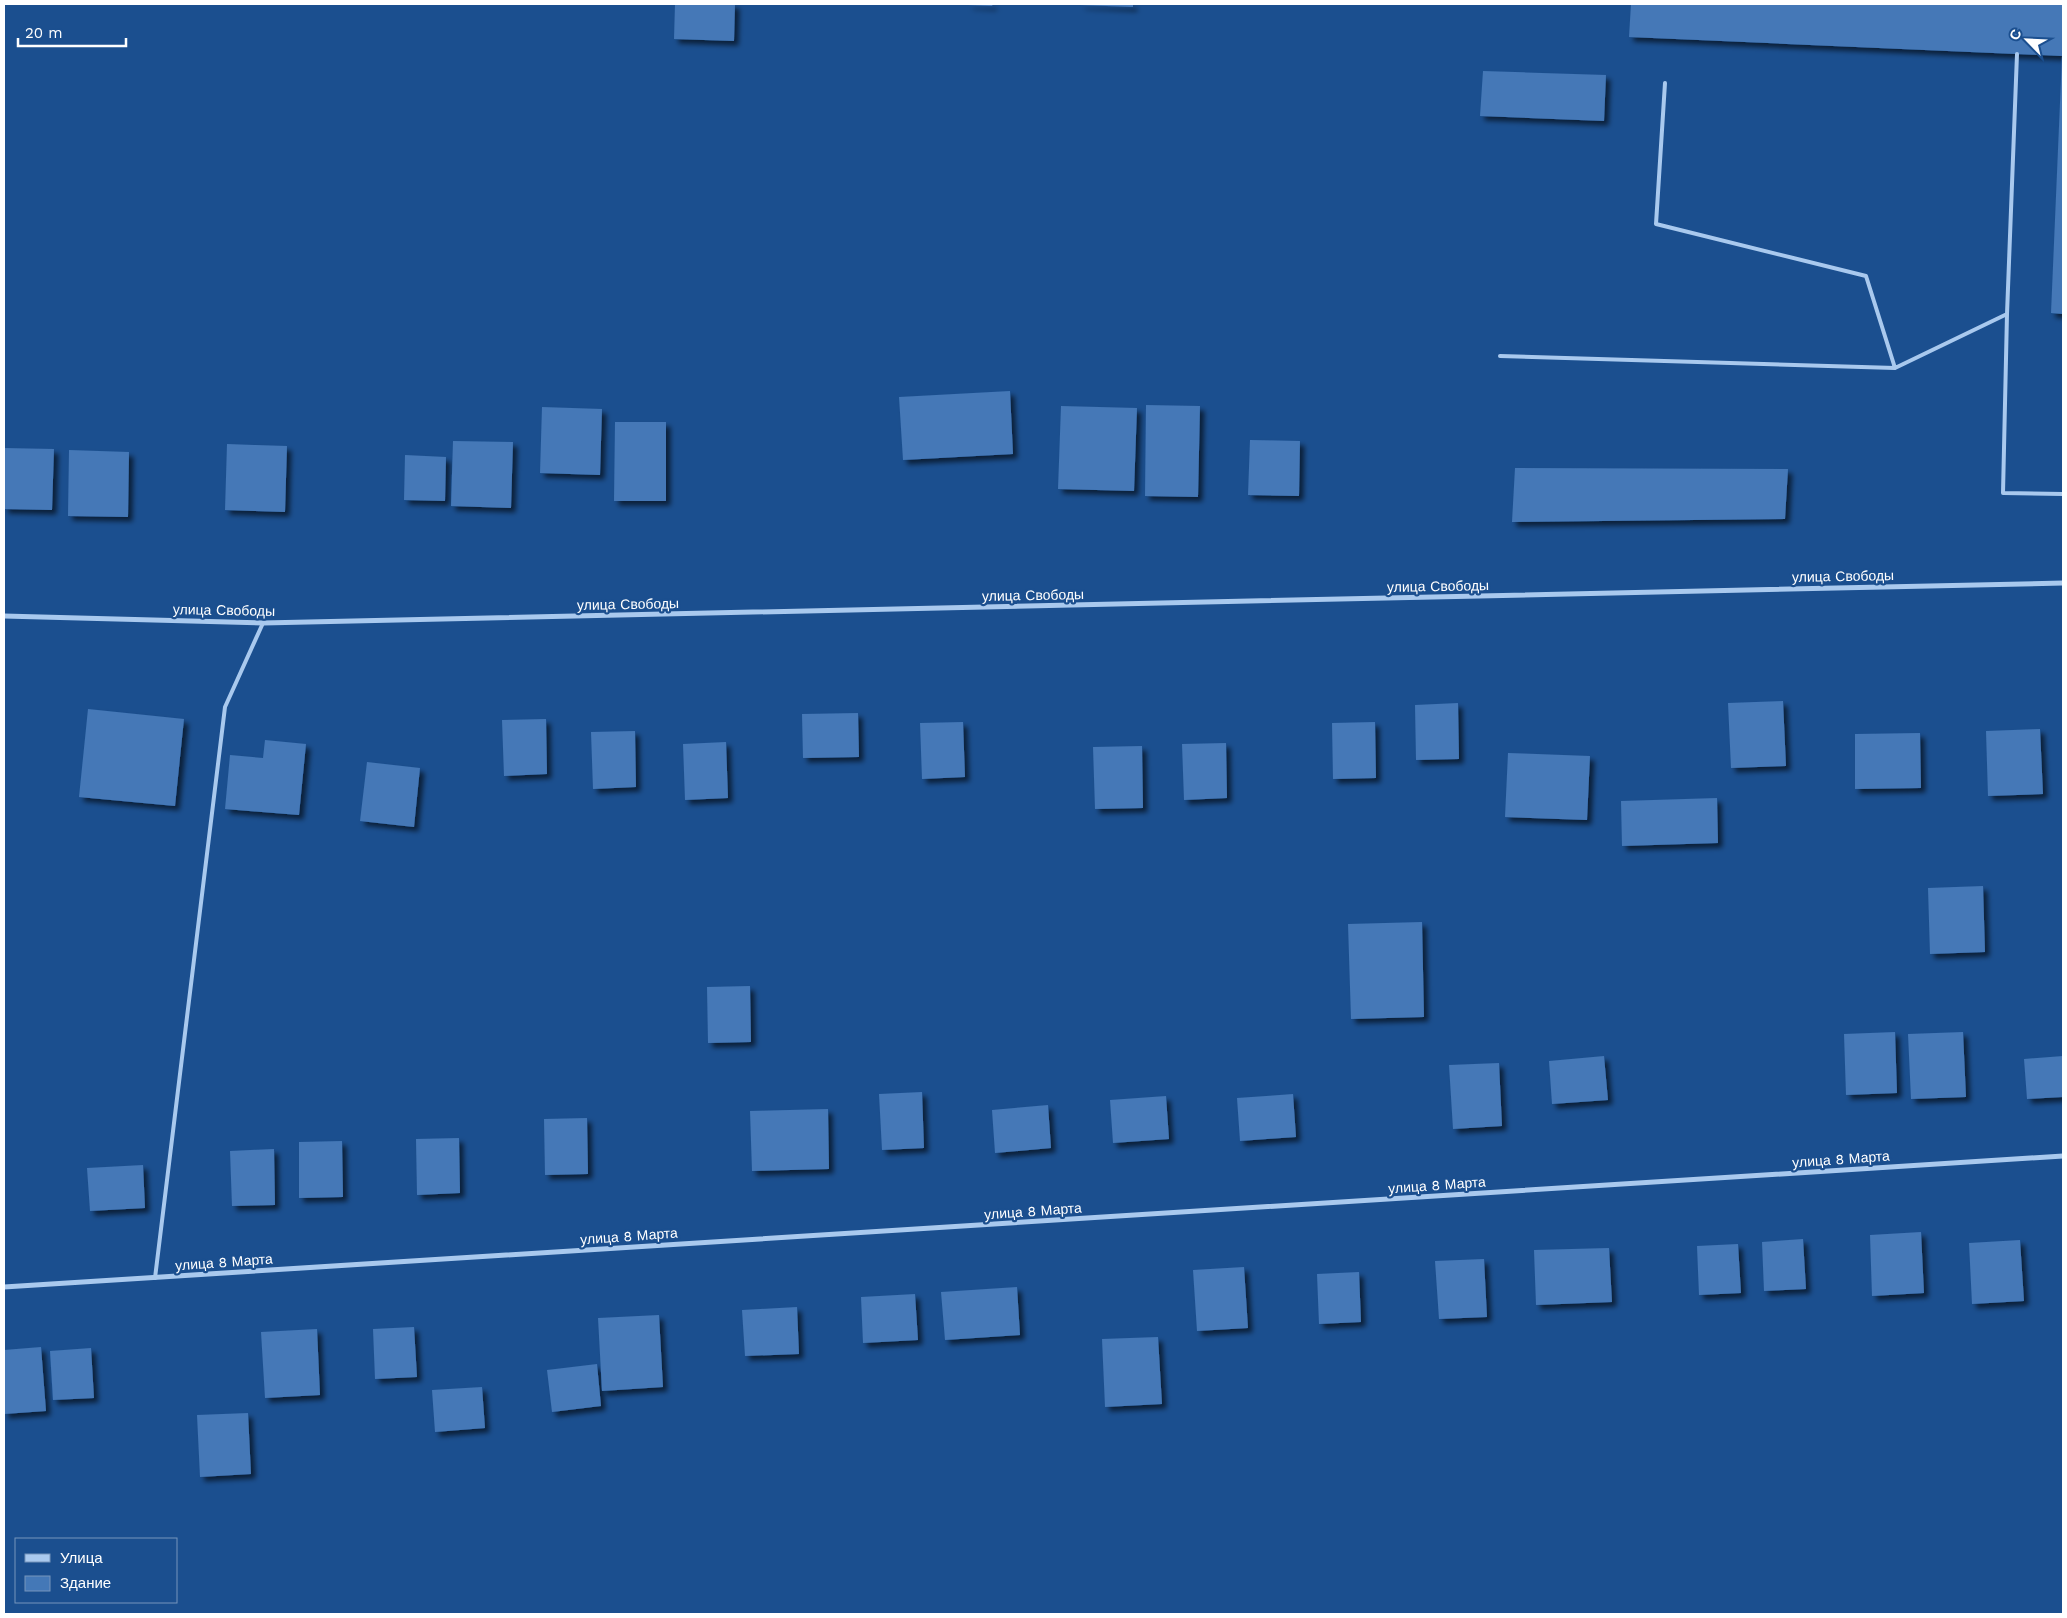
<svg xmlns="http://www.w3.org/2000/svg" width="2067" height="1618" font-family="'Work Sans',sans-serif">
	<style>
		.building { fill: #4478b7; filter: url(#shadow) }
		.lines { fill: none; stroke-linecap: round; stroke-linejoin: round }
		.lane { stroke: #a9c9ee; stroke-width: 4 }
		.street { stroke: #a9c9ee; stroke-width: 5 }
		.labels { text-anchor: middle; stroke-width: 4.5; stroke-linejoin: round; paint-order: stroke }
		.street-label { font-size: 14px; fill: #fff; stroke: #1b4f8f }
	</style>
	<defs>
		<filter id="shadow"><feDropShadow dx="4.5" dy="4.5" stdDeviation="2.5" flood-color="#0009"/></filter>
	</defs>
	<rect width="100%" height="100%" fill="#1b4f8f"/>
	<path class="building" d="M675 4H735L734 41 674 39Z
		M968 4H993L992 6 968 5Z
		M1080 4H1133V7L1080 5Z
		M1631 4H2063V314L2051 313 2062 56 1629 37Z
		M1483 71 1606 75 1604 121 1480 116Z
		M1010 391 1013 454 903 460 899 397Z
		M1146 405 1200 406 1198 497 1145 496Z
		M1061 406 1137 408 1134 491 1058 489Z
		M542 407 602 409 600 475 540 473Z
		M615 422H666V501H614Z
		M1250 440 1300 441 1299 496 1248 495Z
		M453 441 513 442 511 508 451 506Z
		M227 444 287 446 285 512 225 510Z
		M4 448 54 449 52 510 4 509Z
		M69 450 129 452 128 517 68 516Z
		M405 455 446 457 445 501 404 500Z
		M1515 468 1788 469 1785 519 1512 522Z
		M1783 701 1786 766 1731 768 1728 703Z
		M1458 703 1459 759 1416 760 1415 705Z
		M88 709 184 719 175 806 79 797Z
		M858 713 859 757 803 758 802 714Z
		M546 719 547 774 504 776 502 720Z
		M963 722 965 777 922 779 920 723Z
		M1375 722 1376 778 1333 779 1332 723Z
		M2040 729 2043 794 1988 796 1986 731Z
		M635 731 636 787 593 789 591 732Z
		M1920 733 1921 788 1855 789V734Z
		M265 740 306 744 299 815 225 809 230 755 263 758Z
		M726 742 728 798 685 800 683 744Z
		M1226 743 1227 798 1184 800 1182 744Z
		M1142 746 1143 808 1095 809 1093 747Z
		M1508 753 1590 756 1587 820 1505 817Z
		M367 762 420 768 414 827 360 821Z
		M1717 798 1718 843 1622 846 1621 801Z
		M1983 886 1985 952 1930 954 1928 888Z
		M1422 922 1424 1017 1351 1019 1348 924Z
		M750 986 751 1042 708 1043 707 987Z
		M1895 1032 1897 1093 1846 1095 1844 1034Z
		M1963 1032 1966 1097 1911 1099 1908 1034Z
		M1604 1056 1608 1100 1552 1104 1549 1061Z
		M2063 1056V1097L2027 1099 2024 1059Z
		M1499 1063 1502 1126 1453 1129 1449 1065Z
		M922 1092 924 1148 882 1150 879 1094Z
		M1293 1094 1296 1137 1240 1141 1237 1098Z
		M1166 1096 1169 1139 1113 1143 1110 1100Z
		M1048 1105 1051 1148 995 1153 992 1110Z
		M828 1109 829 1169 752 1171 750 1111Z
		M587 1118 588 1174 545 1175 544 1119Z
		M459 1138 460 1193 417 1195 416 1139Z
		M342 1141 343 1197 299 1198V1142Z
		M274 1149 275 1205 232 1206 230 1151Z
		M143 1165 145 1208 90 1211 87 1168Z
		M1921 1232 1924 1293 1872 1296 1870 1235Z
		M1803 1239 1806 1289 1764 1291 1762 1242Z
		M2020 1240 2024 1301 1972 1304 1969 1243Z
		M1738 1244 1741 1293 1699 1295 1697 1246Z
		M1609 1248 1612 1302 1536 1305 1534 1250Z
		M1484 1259 1487 1317 1439 1319 1435 1261Z
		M1244 1267 1248 1328 1197 1331 1193 1270Z
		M1359 1272 1361 1322 1319 1324 1317 1274Z
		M1017 1287 1020 1335 945 1340 941 1292Z
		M915 1294 918 1340 863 1343 861 1297Z
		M797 1307 799 1354 745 1356 742 1310Z
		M659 1315 663 1387 602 1391 598 1318Z
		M414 1327 417 1377 375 1379 373 1329Z
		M317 1329 320 1395 265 1398 261 1332Z
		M1158 1337 1162 1404 1105 1407 1102 1339Z
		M41 1347 46 1411 4 1414V1350Z
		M91 1348 94 1398 53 1400 50 1351Z
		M597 1364 601 1406 552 1412 547 1370Z
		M482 1387 485 1428 435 1432 432 1390Z
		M248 1413 251 1474 200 1477 197 1415Z"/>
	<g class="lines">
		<path class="lane" d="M1665 83 1656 224 1866 276 1895 368
			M2007 314 2003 493 2063 494
			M1500 356 1895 368 2007 314 2017 54
			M155 1278 225 707 263 623"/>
		<path class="street" d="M4 616 263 623 2063 583
			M4 1287 2063 1156"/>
	</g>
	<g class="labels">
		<g class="street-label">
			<text transform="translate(1843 576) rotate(-1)" y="5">улица Свободы</text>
			<text transform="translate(1438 586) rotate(-1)" y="5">улица Свободы</text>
			<text transform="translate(1033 595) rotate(-1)" y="5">улица Свободы</text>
			<text transform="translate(628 604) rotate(-1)" y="5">улица Свободы</text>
			<text transform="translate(224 610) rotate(1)" y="5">улица Свободы</text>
			<text transform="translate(1841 1159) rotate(-4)" y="5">улица 8 Марта</text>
			<text transform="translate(1437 1185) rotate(-4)" y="5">улица 8 Марта</text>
			<text transform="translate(1033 1211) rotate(-4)" y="5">улица 8 Марта</text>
			<text transform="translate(629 1236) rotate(-4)" y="5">улица 8 Марта</text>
			<text transform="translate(224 1262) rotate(-4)" y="5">улица 8 Марта</text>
		</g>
	</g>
	<rect width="2067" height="1618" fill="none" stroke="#ffffff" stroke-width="10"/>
	<rect x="15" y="1538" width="162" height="65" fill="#1b4f8f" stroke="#7695bc"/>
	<rect x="25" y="1554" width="25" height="8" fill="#a9c9ee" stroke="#7695bc"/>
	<text x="60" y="1563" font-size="15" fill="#ffffff">Улица</text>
	<rect x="25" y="1576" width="25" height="15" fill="#4478b7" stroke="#7695bc"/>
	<text x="60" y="1588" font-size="15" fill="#ffffff">Здание</text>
	<g transform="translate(2027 40) rotate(294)" stroke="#1b4f8f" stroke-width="4" paint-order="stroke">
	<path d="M0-4L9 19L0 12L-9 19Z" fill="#ffffff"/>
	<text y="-8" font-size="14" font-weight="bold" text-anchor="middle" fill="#ffffff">С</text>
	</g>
	<path d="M18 38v8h108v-8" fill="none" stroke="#ffffff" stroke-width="2.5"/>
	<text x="25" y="38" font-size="15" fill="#ffffff" stroke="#1b4f8f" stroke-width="4" paint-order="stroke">20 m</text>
</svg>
